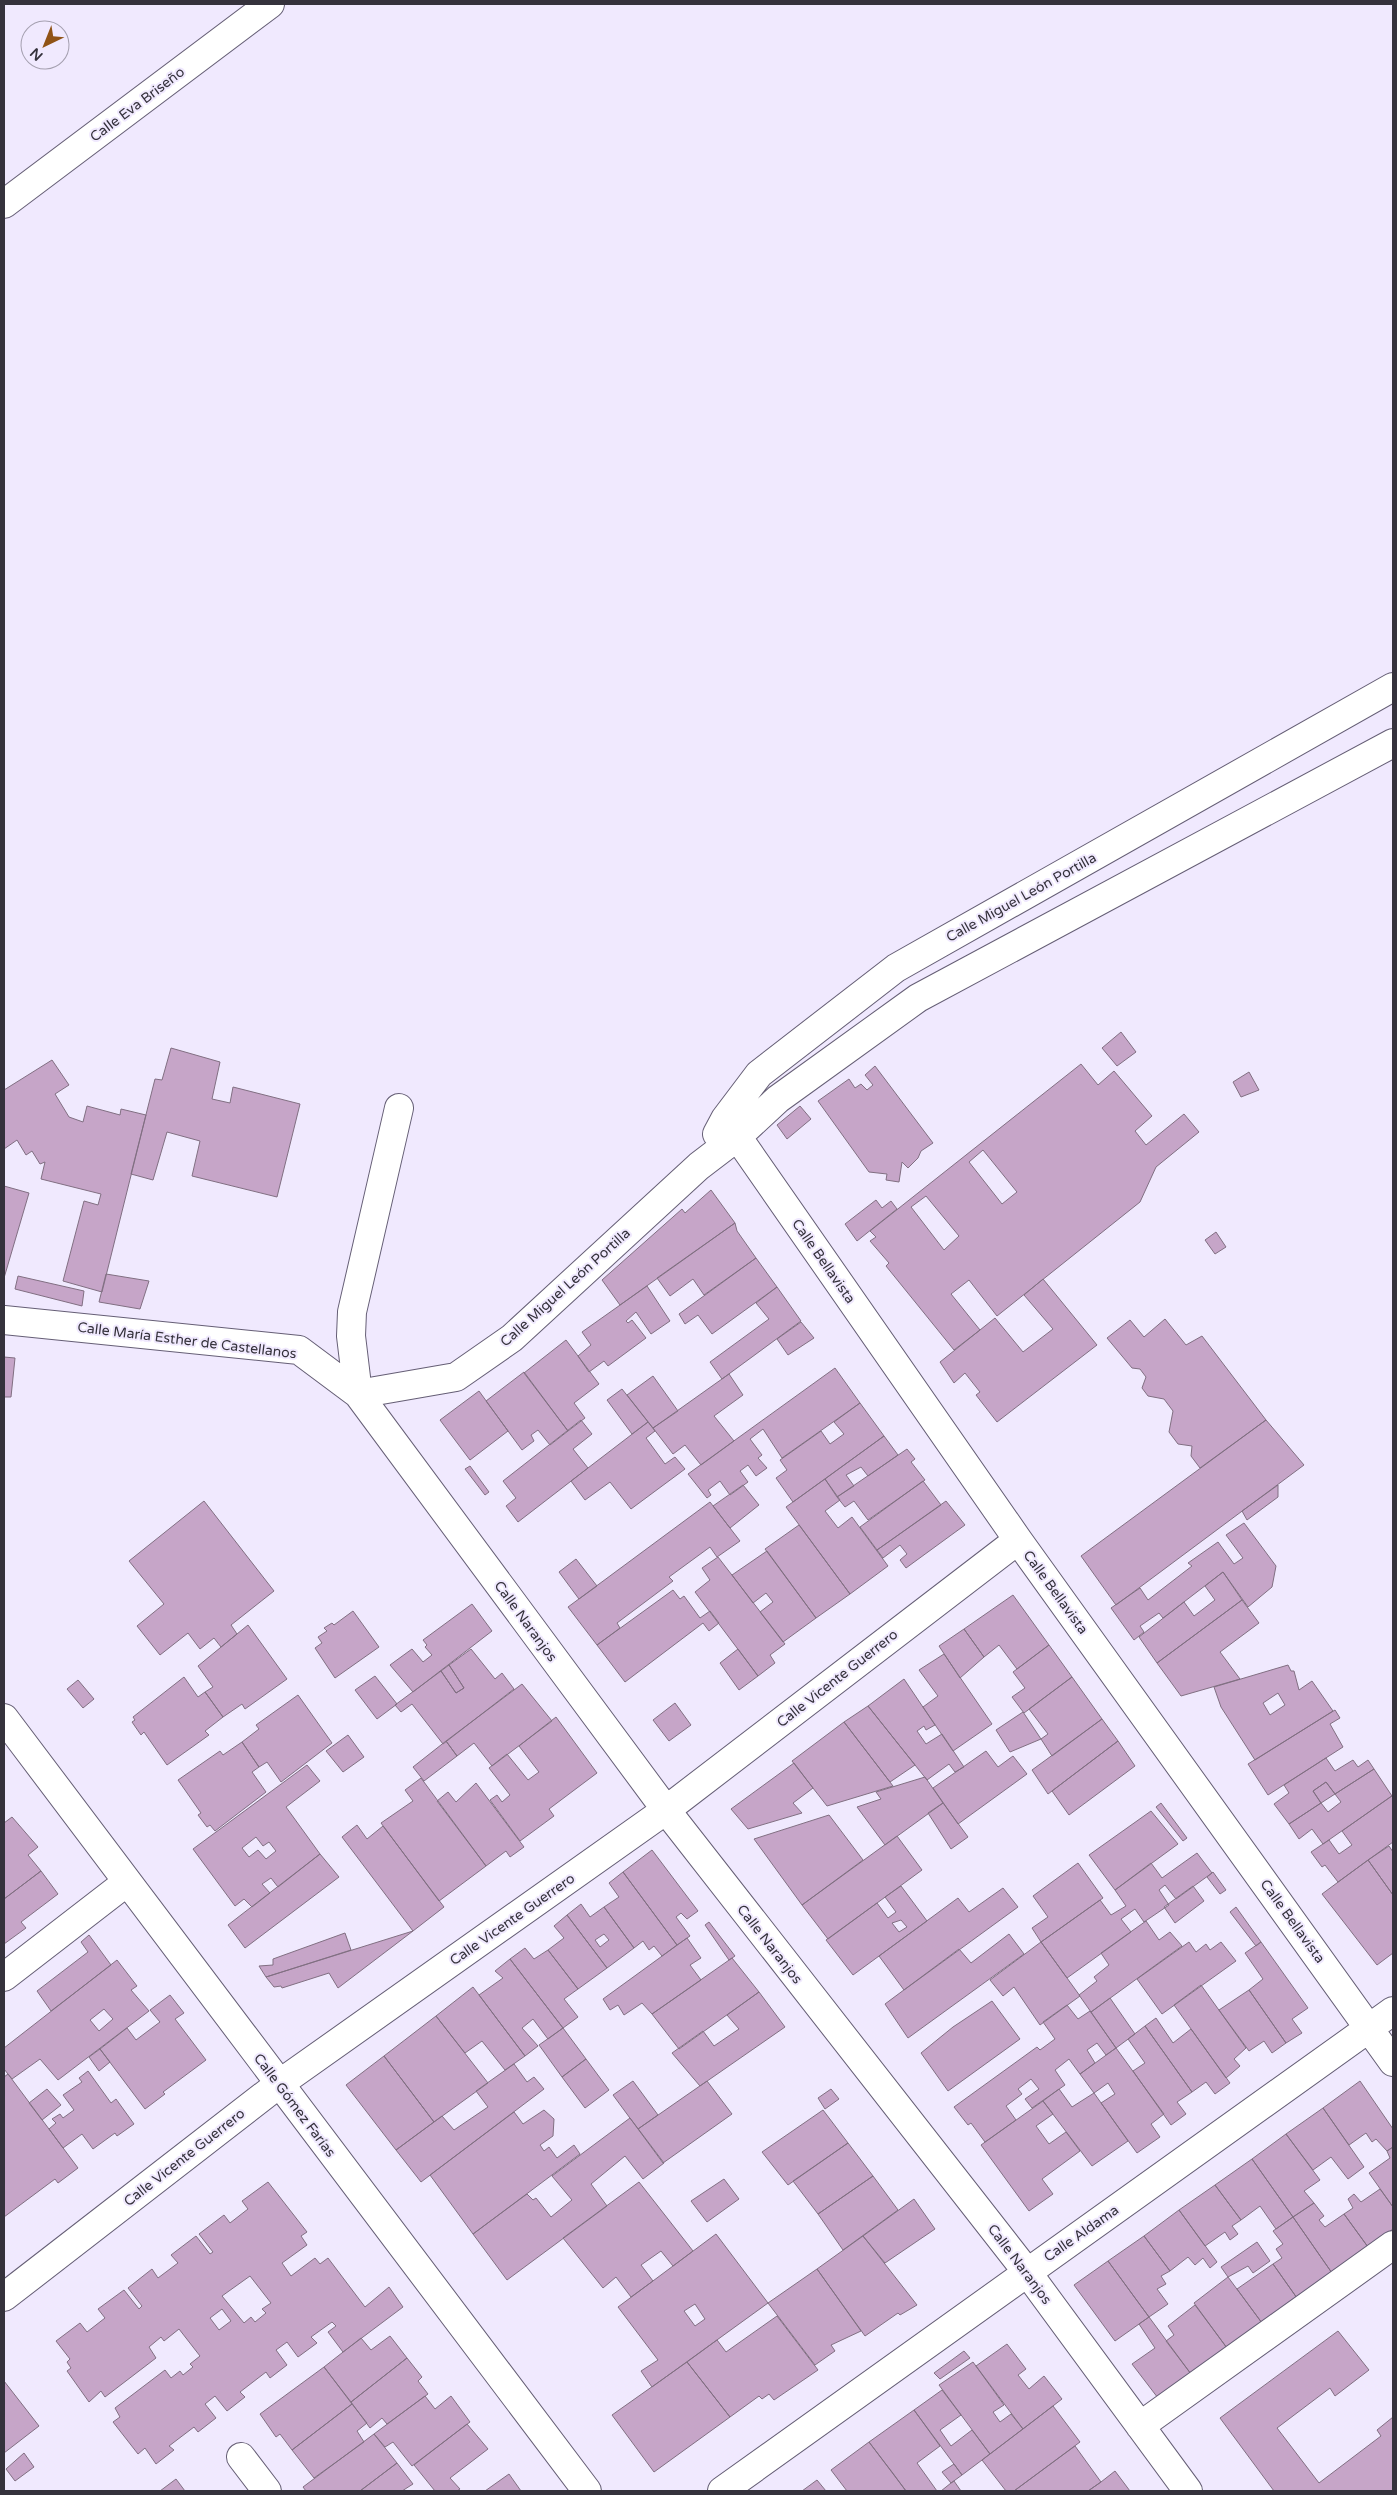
<svg xmlns="http://www.w3.org/2000/svg" width="1397" height="2495" font-family="'Varela Round',sans-serif">
	<style>
		.building { fill: #c6a5c8; stroke: #816f82; fill-rule: evenodd }
		.lines { fill: none; stroke-linecap: round; stroke-linejoin: round }
		.minor-casing { stroke: #655e75; stroke-width: 30 }
		.minor { stroke: #fff; stroke-width: 28 }
		.labels { text-anchor: middle; stroke-width: 4; stroke-linejoin: round; paint-order: stroke }
		.street-label { font-size: 14px; fill: #35323c; stroke: #f0e9fe }
	</style>
	<rect width="100%" height="100%" fill="#f0e9fe"/>
	<path class="building" d="M1121 1032 1136 1052 1117 1066 1102 1048Z
		M171 1048 220 1062 212 1099 230 1103 233 1087 300 1104 277 1197 192 1176 200 1141 167 1132 153 1180 131 1174 155 1079 162 1080Z
		M52 1060 69 1085 55 1094 69 1117 83 1122 87 1106 120 1115 121 1109 146 1115 102 1292 63 1281 84 1201 98 1205 101 1194 41 1179 45 1162 40 1164 32 1151 26 1155 17 1140 4 1149V1090Z
		M1081 1064 1098 1085 1114 1071 1152 1116 1135 1131 1146 1145 1184 1114 1199 1132 1156 1167 1140 1202 997 1316 969 1280 951 1294 980 1330 954 1350 886 1266 889 1263 870 1241 876 1237 870 1231ZM983 1150 1017 1192 1002 1204 969 1162ZM926 1196 959 1236 944 1250 911 1207Z
		M875 1066 933 1143 921 1151 918 1158 908 1168 902 1162 899 1182 886 1180 887 1174 869 1172 818 1101 849 1079 855 1088 861 1084 867 1090 873 1085 865 1075Z
		M1249 1072 1259 1090 1241 1097 1233 1082Z
		M800 1106 811 1119 787 1139 777 1125Z
		M4 1186 29 1193 4 1278Z
		M711 1190 735 1223 620 1305 602 1280 682 1209 685 1213Z
		M876 1200 882 1208 891 1201 897 1209 857 1241 845 1224Z
		M735 1223 737 1231 756 1258 704 1295 693 1279 670 1296 657 1278Z
		M1216 1232 1226 1247 1215 1254 1205 1240Z
		M756 1258 777 1287 712 1334 698 1315 685 1324 679 1314Z
		M106 1274 149 1281 140 1309 99 1302Z
		M18 1276 84 1291 82 1306 15 1289Z
		M1043 1279 1097 1345 997 1422 976 1395 980 1392 965 1373 954 1383 940 1362 995 1318 1023 1352 1053 1329 1024 1295Z
		M647 1286 670 1321 651 1334 636 1312 626 1321 628 1323 632 1320 646 1338 608 1366 604 1361 589 1372 578 1356 591 1345 582 1332Z
		M777 1287 801 1321 722 1379 710 1362 769 1319 756 1303Z
		M1165 1319 1186 1345 1202 1336 1266 1420 1200 1468 1191 1456 1192 1446 1178 1444 1169 1432 1173 1411 1164 1399 1148 1396 1142 1388 1146 1377 1140 1369 1132 1368 1107 1338 1130 1320 1144 1337Z
		M801 1322 814 1338 788 1355 777 1339Z
		M566 1340 599 1384 574 1403 585 1418 568 1431 524 1373Z
		M4 1357 15 1358 11 1397H4Z
		M835 1368 860 1403 782 1458 763 1429 750 1439 762 1455 758 1458 767 1468 756 1476 748 1465 740 1471 748 1482 730 1495 720 1481 708 1490 711 1495 707 1498 688 1474Z
		M524 1372 568 1431 550 1445 538 1430 531 1435 534 1441 522 1450 486 1401Z
		M729 1374 743 1395 714 1416 734 1441 701 1465 685 1445 673 1454 653 1428Z
		M653 1376 678 1411 653 1428 627 1395Z
		M622 1389 648 1422 632 1434 607 1400Z
		M479 1391 508 1431 470 1460 440 1420Z
		M860 1403 884 1436 793 1502 776 1478 787 1470 780 1460 821 1431 830 1444 844 1434 834 1422Z
		M581 1420 592 1434 573 1449 588 1468 518 1522 506 1506 516 1498 503 1481Z
		M1266 1420 1304 1465 1116 1605 1081 1556Z
		M648 1422 655 1431 646 1438 665 1464 675 1457 685 1469 631 1509 610 1482 585 1500 571 1481Z
		M884 1436 898 1455 868 1476 861 1467 846 1475 854 1486 837 1497 825 1479Z
		M907 1449 915 1459 911 1462 925 1480 868 1520 854 1501 845 1507 837 1497Z
		M470 1466 489 1492 485 1495 465 1469Z
		M825 1479 840 1500 825 1511 838 1528 852 1517 888 1566 850 1594 786 1507Z
		M923 1481 941 1505 877 1550 860 1527Z
		M743 1485 759 1505 730 1528 713 1506Z
		M1278 1485V1497L1247 1520 1242 1511Z
		M204 1501 274 1591 231 1625 237 1634 221 1647 214 1638 200 1649 188 1633 160 1655 137 1626 164 1604 129 1561Z
		M946 1501 965 1525 906 1568 900 1560 907 1554 900 1545 883 1558 877 1550Z
		M710 1502 740 1541 717 1557 710 1547 669 1577 673 1581 617 1623 620 1628 597 1645 568 1607Z
		M1244 1523 1276 1566 1272 1587 1248 1607 1223 1572 1163 1618 1159 1613 1140 1626 1144 1632 1134 1640 1111 1608 1140 1588 1148 1600 1192 1566 1188 1563 1218 1542 1234 1564 1243 1558 1226 1535Z
		M799 1525 850 1594 816 1618 765 1549Z
		M767 1551 816 1618 783 1642 760 1612 773 1602 766 1593 753 1603 732 1575Z
		M718 1557 785 1644 770 1655 775 1663 758 1676 695 1592 710 1580 702 1568Z
		M576 1559 597 1586 579 1599 559 1572Z
		M1223 1572 1242 1600 1157 1663 1139 1637 1184 1602 1194 1616 1215 1600 1205 1586Z
		M673 1590 680 1599 684 1596 700 1618 710 1611 719 1623 709 1631 703 1623 625 1682 597 1645Z
		M1013 1595 1049 1645 1017 1669 999 1645 984 1657 964 1629Z
		M1242 1600 1259 1623 1220 1652 1240 1679 1181 1696 1157 1663Z
		M472 1604 492 1631 413 1692 390 1665 412 1649 423 1662 432 1655 425 1647 427 1645 423 1640Z
		M353 1611 379 1647 335 1678 315 1648 322 1643 318 1637 327 1631 324 1628 332 1623 334 1625Z
		M248 1625 287 1679 245 1709 242 1704 223 1717 205 1692 213 1687 198 1666Z
		M964 1629 984 1657 960 1678 939 1646Z
		M1049 1645 1072 1677 1024 1713 1012 1697 1025 1688 1013 1672Z
		M471 1649 495 1679 502 1673 514 1689 443 1744 412 1704 401 1712 395 1705 441 1671 456 1693 464 1688 449 1665Z
		M738 1649 758 1676 739 1690 720 1663Z
		M944 1654 992 1724 953 1751 923 1707 938 1696 919 1670Z
		M449 1665 464 1688 456 1693 441 1671Z
		M1288 1665 1291 1671H1294L1299 1690 1312 1681 1333 1711 1255 1760 1221 1707 1214 1687ZM1278 1693 1285 1705 1270 1715 1263 1703Z
		M375 1676 397 1704 377 1719 355 1690Z
		M184 1677 198 1697 205 1692 223 1717 205 1731 209 1735 167 1765 144 1732 141 1735 132 1722 135 1720 133 1717Z
		M1072 1677 1102 1719 1052 1756 1041 1739 1048 1734 1029 1709Z
		M904 1679 935 1725 926 1730 924 1726 917 1731 926 1744 942 1734 964 1767 955 1772 949 1764 927 1780 868 1706Z
		M78 1680 94 1699 83 1708 67 1689Z
		M522 1684 552 1721 492 1766 474 1743 457 1756 446 1741Z
		M298 1695 332 1743 281 1782 267 1762 259 1767 242 1742 259 1729 256 1725Z
		M675 1703 691 1725 669 1741 653 1720Z
		M868 1706 915 1765 890 1782 844 1722Z
		M1335 1710 1340 1718 1330 1724 1343 1747 1268 1795 1248 1764Z
		M1023 1712 1041 1739 1010 1752 996 1730Z
		M556 1717 597 1773 549 1809 554 1816 520 1841 490 1800 497 1795 502 1802 510 1795 489 1768 507 1754 528 1780 539 1772 519 1746Z
		M1102 1719 1118 1741 1048 1794 1032 1770Z
		M844 1722 893 1786 827 1806 792 1761Z
		M348 1735 364 1757 343 1772 326 1751Z
		M446 1741 457 1756 424 1781 413 1767Z
		M1118 1741 1135 1766 1069 1815 1052 1791Z
		M242 1742 259 1767 252 1772 266 1792 215 1831 210 1825 207 1827 198 1815 201 1813 178 1780 220 1751 223 1755Z
		M986 1751 998 1767 1013 1756 1027 1774 958 1824 933 1788Z
		M1326 1758 1335 1771 1353 1760 1358 1767 1368 1760 1374 1769 1335 1794 1326 1782 1313 1791 1321 1803 1289 1824 1274 1804 1289 1793 1284 1785Z
		M794 1763 813 1788 793 1803 802 1813 748 1829 731 1809Z
		M307 1765 320 1781 286 1807 320 1854 278 1887 271 1878 262 1884 270 1893 252 1907 244 1899 235 1906 193 1849ZM256 1837 263 1846 269 1842 276 1851 266 1859 258 1850 249 1857 242 1848Z
		M1374 1769 1392 1796 1323 1844 1312 1829 1299 1839 1289 1824 1321 1803 1328 1812 1341 1802 1335 1794Z
		M925 1777 943 1803 885 1845 857 1807 881 1799 876 1792Z
		M421 1778 486 1866 439 1901 381 1823 413 1801 405 1790Z
		M1326 1782 1335 1794 1321 1803 1313 1791Z
		M476 1783 524 1847 510 1857 506 1851 486 1866 437 1801 448 1792 456 1802Z
		M1393 1795V1842L1338 1882 1325 1865 1322 1867 1311 1852 1329 1840 1339 1854 1352 1845 1342 1831Z
		M943 1803 968 1837 951 1849 928 1813Z
		M1161 1803 1187 1838 1183 1841 1156 1807Z
		M1151 1811 1178 1844 1115 1890 1089 1855Z
		M829 1815 863 1860 802 1905 754 1839Z
		M12 1817 38 1847 28 1855 41 1871 4 1899V1823Z
		M357 1825 367 1839 383 1826 444 1907 413 1931 342 1837Z
		M897 1836 922 1870 828 1939 802 1905Z
		M1389 1846 1393 1852V1895L1368 1860Z
		M652 1850 698 1911 687 1919 681 1913 676 1917 690 1936 677 1945 623 1872Z
		M1197 1853 1212 1873 1176 1899 1165 1885 1159 1890 1169 1905 1144 1922 1135 1909 1121 1919 1131 1932 1067 1978 1041 1942 1100 1900 1111 1915 1126 1906 1115 1890 1151 1863 1162 1878Z
		M320 1854 339 1877 245 1948 228 1925Z
		M1368 1860 1393 1895V1953L1377 1965 1322 1894Z
		M1078 1863 1103 1898 1041 1942 1032 1928 1048 1917 1033 1896Z
		M41 1871 58 1894 21 1922 26 1928 4 1944V1899Z
		M623 1872 677 1945 662 1956 654 1946 649 1950 643 1941 634 1948 604 1907 619 1897 609 1883Z
		M1213 1872 1226 1890 1220 1894 1207 1877Z
		M901 1886 927 1921 853 1975 826 1940 877 1903 888 1918 896 1912 885 1897ZM901 1920 907 1927 899 1932 892 1923Z
		M1193 1886 1204 1901 1175 1923 1164 1907Z
		M1003 1888 1018 1907 904 1990 879 1956 958 1898 969 1912Z
		M581 1904 590 1917 604 1907 634 1948 607 1968 567 1915ZM604 1934 609 1940 600 1947 595 1940Z
		M1236 1907 1261 1942 1256 1946 1230 1912Z
		M567 1915 607 1968 578 1989 548 1950 564 1938 554 1926Z
		M1146 1921 1159 1940 1170 1932 1182 1946 1091 2012 1079 1995 1097 1981 1094 1977 1109 1965 1101 1953Z
		M709 1922 735 1956 729 1960 705 1925Z
		M413 1931 338 1988 329 1973 282 1988 281 1986 274 1987 266 1977Z
		M345 1933 351 1950 266 1977 259 1966 273 1965V1959Z
		M1009 1934 1024 1954 908 2038 885 2004 959 1949 971 1963Z
		M89 1935 111 1965 51 2011 37 1991 88 1952 81 1942Z
		M687 1938 701 1958 690 1965 701 1980 652 2014 642 2003 624 2015 618 2005 610 2010 603 1999Z
		M1041 1942 1080 1996 1040 2025 1014 1987 1003 1996 990 1980Z
		M1189 1942 1196 1952 1206 1944 1210 1950 1221 1942 1236 1961 1162 2014 1137 1979Z
		M1261 1942 1308 2008 1292 2019 1302 2033 1286 2043 1249 1990 1263 1979 1245 1953Z
		M525 1948 534 1959 548 1950 578 1989 564 1999 578 2017 563 2028 510 1959Z
		M732 1958 759 1992 679 2049 652 2014Z
		M510 1959 563 2028 548 2039 533 2019 522 2028 538 2046 525 2056 479 1995 503 1978 495 1971Z
		M117 1960 137 1986 131 1990 149 2011 58 2080 40 2059 12 2079 4 2069V2048ZM104 2009 113 2019 99 2031 90 2020Z
		M1201 1985 1246 2048 1234 2059 1240 2066 1226 2078 1174 2005Z
		M473 1987 525 2056 505 2070 482 2041 465 2053 436 2016Z
		M1249 1990 1286 2043 1272 2053 1264 2041 1249 2051 1219 2010Z
		M759 1992 785 2027 700 2086 672 2053 703 2031 714 2046 739 2029 727 2015Z
		M170 1995 184 2013 175 2019 206 2060 163 2092 165 2094 145 2109 100 2049 127 2028 136 2040 160 2022 150 2010Z
		M1110 1998 1135 2034 1116 2048 1091 2012Z
		M992 2001 1020 2039 948 2091 921 2053 953 2027Z
		M1067 2005 1078 2019 1090 2011 1116 2048 1106 2055 1097 2043 1087 2050 1095 2063 1080 2074 1069 2059 1055 2070 1065 2085 1032 2108 1025 2099 1039 2089 1031 2079 1018 2089 1022 2094 1006 2106 1016 2120 985 2142 971 2123 968 2125 954 2107 1037 2047 1040 2050 1055 2039 1043 2022Z
		M436 2016 488 2083 434 2122 384 2056Z
		M1156 2018 1173 2043 1191 2029 1230 2083 1215 2094 1206 2082 1192 2092 1145 2026Z
		M1145 2026 1192 2092 1177 2102 1186 2114 1171 2125 1133 2071 1145 2063 1128 2039Z
		M563 2028 586 2059 562 2077 539 2045Z
		M1116 2048 1164 2114 1151 2124 1160 2137 1137 2153 1101 2103 1115 2094 1108 2083 1094 2093 1080 2074Z
		M100 2049 110 2062 99 2071 89 2057Z
		M384 2056 434 2122 396 2150 346 2085Z
		M586 2059 609 2090 585 2108 562 2077Z
		M514 2064 527 2082 534 2077 544 2089 421 2182 396 2150 442 2116 454 2130 488 2107 476 2091Z
		M88 2071 111 2103 116 2099 134 2124 117 2136 115 2133 93 2149 82 2134 63 2148 49 2129 56 2123 52 2119 60 2114 63 2118 74 2110 63 2095 82 2082 79 2078Z
		M8 2074 78 2168 58 2183 55 2179 4 2217V2077Z
		M633 2081 658 2115 638 2129 613 2095Z
		M707 2081 732 2114 663 2163 638 2129Z
		M1360 2081 1393 2129V2147L1387 2151 1376 2139 1372 2142 1366 2133 1349 2145 1323 2108Z
		M47 2089 61 2105 42 2120 29 2103Z
		M831 2089 839 2099 825 2109 818 2098Z
		M1059 2089 1072 2107 1094 2093 1128 2141 1092 2166 1043 2101Z
		M1043 2101 1053 2114 1036 2126 1049 2144 1066 2132 1080 2151 1042 2179 1053 2194 1029 2211 981 2145Z
		M1323 2108 1364 2167 1348 2179 1331 2157 1313 2170 1286 2134Z
		M544 2110 554 2119 553 2136 540 2145 544 2151 549 2147 557 2158 574 2145 580 2154 473 2234 430 2175 514 2112 523 2124Z
		M823 2110 848 2143 788 2185 762 2152Z
		M630 2118 664 2163 643 2179 625 2156 591 2184 607 2206 507 2280 473 2234 527 2194 533 2200 536 2198 551 2217 572 2200 552 2176Z
		M1286 2134 1320 2180 1304 2191 1314 2203 1293 2217 1252 2159Z
		M848 2143 873 2176 818 2214 793 2181Z
		M1393 2147V2207L1369 2173 1390 2158 1387 2151Z
		M1252 2159 1293 2217 1276 2229 1260 2206 1241 2220 1215 2185Z
		M873 2176 898 2210 843 2250 818 2214Z
		M724 2179 739 2199 707 2222 691 2201Z
		M268 2182 307 2232 301 2236 307 2245 282 2263 291 2276 315 2258 320 2264 328 2258 365 2307 389 2287 403 2307 343 2352 328 2332 336 2326 332 2322 311 2337 317 2343 298 2357 287 2342 276 2350 287 2365 270 2378 266 2372 240 2392 245 2397 227 2411 215 2396 205 2404 216 2418 198 2432 194 2427 169 2446 174 2450 156 2464 145 2448 138 2454 113 2422 120 2417 115 2408 165 2370 171 2378 180 2371 183 2375 193 2367 190 2364 200 2356 179 2329 164 2341 161 2337 149 2347 156 2358 105 2397 101 2391 89 2402 67 2371 71 2368 67 2362 70 2359 56 2341 80 2323 87 2332 105 2318 98 2309 124 2290 139 2309 142 2306 128 2288 152 2269 158 2278 178 2263 171 2255 196 2236 210 2254 213 2252 199 2234 224 2215 230 2223 248 2209 242 2201ZM250 2276 271 2303 262 2309 266 2313 255 2322 251 2317 244 2323 222 2296ZM222 2309 231 2321 219 2330 210 2318Z
		M639 2182 693 2251 673 2266 661 2251 641 2265 653 2281 631 2297 616 2277 603 2288 563 2238Z
		M1215 2185 1241 2220 1232 2226 1238 2234 1230 2240 1225 2232 1205 2246 1179 2210Z
		M1380 2189 1393 2207V2229L1368 2247 1344 2214 1353 2208 1348 2199 1354 2194 1361 2202Z
		M914 2199 935 2229 885 2263 863 2236Z
		M1314 2203 1324 2216 1319 2220 1325 2227 1344 2214 1368 2247 1332 2273 1293 2217Z
		M1179 2210 1217 2262 1210 2268 1203 2258 1195 2265 1188 2257 1170 2271 1144 2236Z
		M1293 2217 1332 2273 1297 2298 1273 2264 1282 2258 1276 2249 1283 2244 1273 2231Z
		M716 2234 768 2303 652 2387 641 2371 658 2360 618 2307ZM695 2304 705 2319 695 2326 684 2311Z
		M863 2236 917 2305 900 2315 898 2313 865 2336 817 2269Z
		M1144 2236 1170 2271 1161 2276 1166 2284 1157 2289 1168 2304 1149 2317 1108 2261Z
		M1257 2242 1270 2261 1253 2273 1248 2266 1228 2277 1221 2267Z
		M1108 2261 1149 2317 1115 2341 1074 2285Z
		M1273 2264 1297 2298 1262 2323 1237 2289Z
		M817 2269 861 2331 831 2345 835 2351 815 2365 768 2303Z
		M1228 2277 1262 2323 1227 2348 1194 2303Z
		M1195 2305 1227 2348 1191 2374 1166 2341 1174 2335 1168 2326Z
		M777 2316 818 2370 774 2400 769 2394 762 2399 759 2396 730 2417 687 2362 717 2340 726 2352Z
		M1149 2317 1191 2374 1158 2398 1132 2364 1155 2348 1139 2324Z
		M1338 2331 1369 2370 1335 2396 1330 2388 1277 2428 1319 2483 1381 2436 1377 2430 1393 2417V2491H1274L1220 2418Z
		M390 2336 407 2358 351 2402 324 2367 361 2338 371 2350Z
		M1007 2344 1026 2369 1018 2375 1029 2389 1044 2376 1062 2399 1023 2429 976 2366Z
		M964 2351 970 2358 940 2379 934 2373Z
		M407 2358 422 2377 418 2381 428 2394 387 2424 382 2418 370 2428 351 2402Z
		M687 2362 730 2417 654 2472 612 2415Z
		M973 2362 1004 2405 993 2412 1000 2422 1011 2414 1023 2429 990 2454 939 2385Z
		M324 2367 352 2404 292 2450 280 2434 276 2437 260 2414Z
		M4 2381 39 2426 4 2453Z
		M942 2390 961 2415 940 2430 951 2446 972 2430 990 2454 962 2475 914 2410Z
		M425 2396 435 2409 451 2396 470 2422 412 2466 393 2442 385 2447 374 2434Z
		M352 2404 367 2423 357 2431 364 2442 314 2478 292 2450Z
		M1053 2406 1080 2442 1014 2491H1006L982 2460Z
		M914 2410 940 2446 917 2463 937 2491H906L869 2442Z
		M467 2424 488 2449 450 2478 460 2489 457 2491H435L414 2465Z
		M374 2434 397 2463 360 2491H306L303 2487Z
		M869 2442 892 2472 906 2491H847L831 2470Z
		M1075 2446 1101 2482 1088 2491H1014Z
		M24 2453 34 2467 15 2481 6 2469Z
		M397 2463 413 2484 402 2491H360Z
		M954 2464 962 2475 951 2483 942 2472Z
		M1115 2471 1130 2491H1088L1101 2482Z
		M509 2474 521 2491H485Z
		M176 2479 185 2491H160Z
		M817 2480 826 2491H802Z
		M954 2481 961 2491H941L951 2483Z"/>
	<g class="lines">
		<defs>
			<path id="minor" d="M4 204 270 4
				M725 1119 1018 1540 1393 2062
				M717 1134 725 1119 759 1074 896 968 1393 687
				M4 1320 299 1350 358 1394 666 1810 1027 2272 1188 2491
				M358 1394 456 1377 512 1338 699 1166 737 1137 778 1099 918 998 1393 743
				M358 1394 351 1336 352 1312 399 1108
				M4 1718 587 2491
				M4 1977 127 1882
				M4 2297 279 2084 666 1810 1018 1540
				M1140 2426 1393 2245
				M241 2457 267 2491
				M722 2491 1393 2011"/>
		</defs>
		<use href="#minor" class="minor-casing"/>
		<use href="#minor" class="minor"/>
	</g>
	<g class="labels">
		<g class="street-label">
			<text transform="translate(137 104) rotate(-37)" y="5">Calle Eva Briseño</text>
			<text transform="translate(1021 897) rotate(-29)" y="5">Calle Miguel León Portilla</text>
			<text transform="translate(824 1261) rotate(55)" y="5">Calle Bellavista</text>
			<text transform="translate(565 1287) rotate(-42)" y="5">Calle Miguel León Portilla</text>
			<text transform="translate(187 1340) rotate(7)" y="5">Calle María Esther de Castellanos</text>
			<text transform="translate(1056 1592) rotate(54)" y="5">Calle Bellavista</text>
			<text transform="translate(526 1621) rotate(54)" y="5">Calle Naranjos</text>
			<text transform="translate(837 1678) rotate(-38)" y="5">Calle Vicente Guerrero</text>
			<text transform="translate(512 1919) rotate(-35)" y="5">Calle Vicente Guerrero</text>
			<text transform="translate(1293 1921) rotate(54)" y="5">Calle Bellavista</text>
			<text transform="translate(770 1944) rotate(52)" y="5">Calle Naranjos</text>
			<text transform="translate(295 2105) rotate(53)" y="5">Calle Gómez Farías</text>
			<text transform="translate(184 2157) rotate(-38)" y="5">Calle Vicente Guerrero</text>
			<text transform="translate(1081 2233) rotate(-35)" y="5">Calle Aldama</text>
			<text transform="translate(1020 2264) rotate(53)" y="5">Calle Naranjos</text>
		</g>
	</g>
	<rect width="1397" height="2495" fill="none" stroke="#35323c" stroke-width="10"/>
	<g transform="translate(45 45) rotate(223)"><circle r="24" fill="#f0e9fe" stroke="#a5a0b0"/>
	<path d="M0-4L9 19L0 12L-9 19Z" fill="#905316"/>
	<text y="-8" font-size="14" font-weight="bold" text-anchor="middle" fill="#35323c">N</text>
	</g>
</svg>
